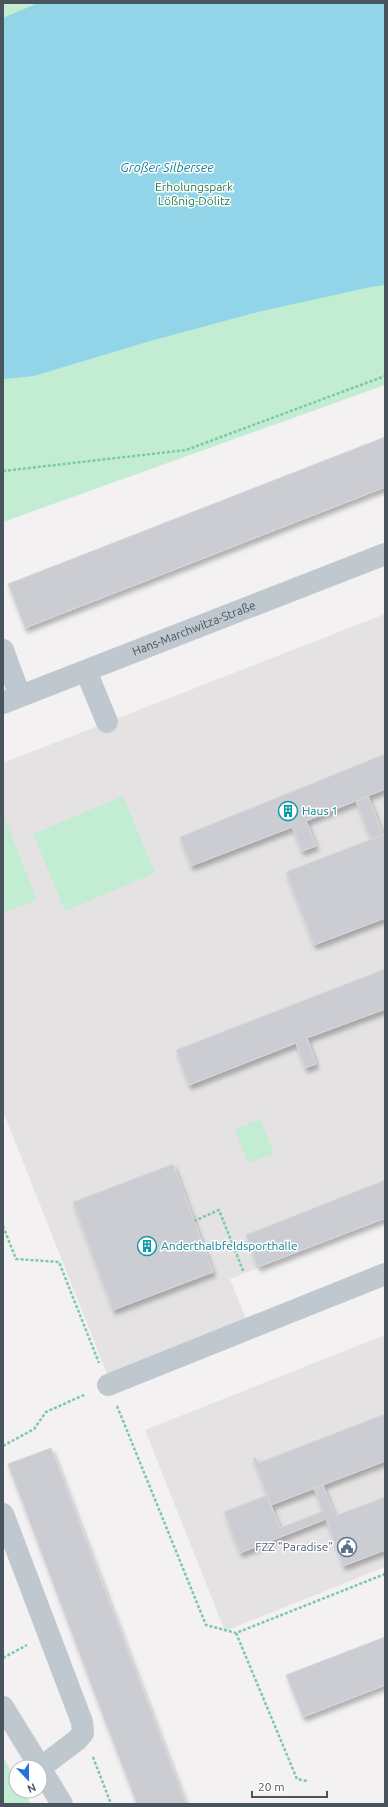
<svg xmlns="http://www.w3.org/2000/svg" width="388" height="1807" font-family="Ubuntu,sans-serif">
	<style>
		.education { fill: #e4e2e2 }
		.green { fill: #c2edd3 }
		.water { fill: #92d5e8 }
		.building { fill: #cbcdd3; stroke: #d5d7db; filter: url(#shadow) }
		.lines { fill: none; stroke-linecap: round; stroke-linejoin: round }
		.path { stroke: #7ccaa4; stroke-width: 2.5; stroke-dasharray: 3 2; stroke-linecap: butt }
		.minor { stroke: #bfc8ce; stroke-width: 22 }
		.labels { text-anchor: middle; stroke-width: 3; stroke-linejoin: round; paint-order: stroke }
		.park-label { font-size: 12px; fill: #1d7c4d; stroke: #fff }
		.street-label { font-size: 12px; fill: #49545d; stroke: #fff }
		.culture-label { font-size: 12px; fill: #0d838f; stroke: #fff; text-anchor: start }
		.service-label { font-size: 12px; fill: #4e5e75; stroke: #fff; text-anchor: end }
		.water-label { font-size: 13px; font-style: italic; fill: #14809e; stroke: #fff }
	</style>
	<defs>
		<filter id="shadow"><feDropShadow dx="2.5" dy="4.5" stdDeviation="2" flood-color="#0004"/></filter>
	</defs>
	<rect width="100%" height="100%" fill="#f3f1f1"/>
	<path class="education" d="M385 614V1218L230 1279 246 1319 107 1374 3 1111V763Z
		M385 1335V1567L225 1631 145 1430Z"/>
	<path class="green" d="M3 3H385V385L3 522Z
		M123 796 155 873 65 911 33 834Z
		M3 814 37 900 3 913Z
		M260 1119 274 1153 248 1163 235 1129Z
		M3 1757 16 1779V1791H23L31 1804H3Z"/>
	<path class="water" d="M38 3H385V285L371 287 262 311 150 341 34 376 3 379V18Z"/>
	<path class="building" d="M385 437V487L25 628 8 584Z
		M385 754V789L306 821 316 846 302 851 292 827 191 866 180 837Z
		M368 796 383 835 371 839 356 801Z
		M385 834V918L314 945 286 872Z
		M385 969V1009L307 1038 316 1064 305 1068 296 1043 189 1085 176 1050Z
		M173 1164 213 1272 113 1310 73 1202Z
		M385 1180V1218L258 1267 246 1235Z
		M385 1414V1461L271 1505 253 1458 255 1457 258 1463Z
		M51 1448 186 1804H137L102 1713 8 1464Z
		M323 1485 335 1516 385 1497V1550L343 1566 326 1519 240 1553 224 1512 267 1495 280 1528 323 1511 314 1488Z
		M385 1637V1685L303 1717 286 1675Z"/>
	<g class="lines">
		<path class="path" d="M3 471 186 450 385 376
			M194 1221 219 1210 244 1273
			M3 1226 16 1259 59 1262 99 1363
			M117 1406 206 1625 236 1633 385 1574
			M3 1446 34 1429 46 1412 86 1394
			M236 1633 297 1779 307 1781
			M3 1658 27 1645
			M93 1757 111 1804"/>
		<g class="minor">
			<path d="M3 650 20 696"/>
			<path d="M86 671 107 722"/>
			<path id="s1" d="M3 703 385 554"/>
			<path d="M108 1385 385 1274"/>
			<path d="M3 1514 82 1722 83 1733 77 1740 40 1768"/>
			<path d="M3 1707 40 1767"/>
			<path d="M40 1768 62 1804"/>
		</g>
	</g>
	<defs>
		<symbol id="building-ring" viewBox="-11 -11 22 22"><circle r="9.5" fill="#fff" stroke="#0f9aa8" stroke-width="1.5"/><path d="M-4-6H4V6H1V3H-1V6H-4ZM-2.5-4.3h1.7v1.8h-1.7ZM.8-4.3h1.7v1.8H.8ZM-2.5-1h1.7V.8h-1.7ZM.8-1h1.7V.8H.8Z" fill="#0f9aa8"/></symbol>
		<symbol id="civic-ring" viewBox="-11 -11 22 22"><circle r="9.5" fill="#fff" stroke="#5c6f8a" stroke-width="1.5"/><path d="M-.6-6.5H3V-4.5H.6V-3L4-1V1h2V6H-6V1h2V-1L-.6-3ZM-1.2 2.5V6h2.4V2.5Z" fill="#5c6f8a"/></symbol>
	</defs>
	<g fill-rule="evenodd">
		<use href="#building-ring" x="277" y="800" width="22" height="22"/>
		<use href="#building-ring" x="136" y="1235" width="22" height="22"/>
		<use href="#civic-ring" x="336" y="1536" width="22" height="22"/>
	</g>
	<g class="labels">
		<g class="park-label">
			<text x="194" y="191">Erholungspark<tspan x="194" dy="14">Lößnig-Dölitz</tspan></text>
		</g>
		<g class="street-label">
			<text dy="4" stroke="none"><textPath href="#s1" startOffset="205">Hans-Marchwitza-Straße</textPath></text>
		</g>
		<g class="culture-label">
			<text x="302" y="815">Haus 1</text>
			<text x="161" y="1250">Anderthalbfeldsporthalle</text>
		</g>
		<g class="service-label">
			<text x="333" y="1551">FZZ "Paradise"</text>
		</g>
		<g class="water-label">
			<text x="167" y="172">Großer Silbersee</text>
		</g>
	</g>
	<rect width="388" height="1807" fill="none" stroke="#49545d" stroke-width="8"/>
	<g transform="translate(28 1779) rotate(158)"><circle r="19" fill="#ffffff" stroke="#b6bbbe"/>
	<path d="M0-3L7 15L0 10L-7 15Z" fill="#2372da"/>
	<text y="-6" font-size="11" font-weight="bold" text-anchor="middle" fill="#49545d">N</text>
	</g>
	<path d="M252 1791v6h75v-6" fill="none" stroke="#49545d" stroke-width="2"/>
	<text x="258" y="1791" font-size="12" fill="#49545d" stroke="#ffffff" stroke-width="3" paint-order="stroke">20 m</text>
</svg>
